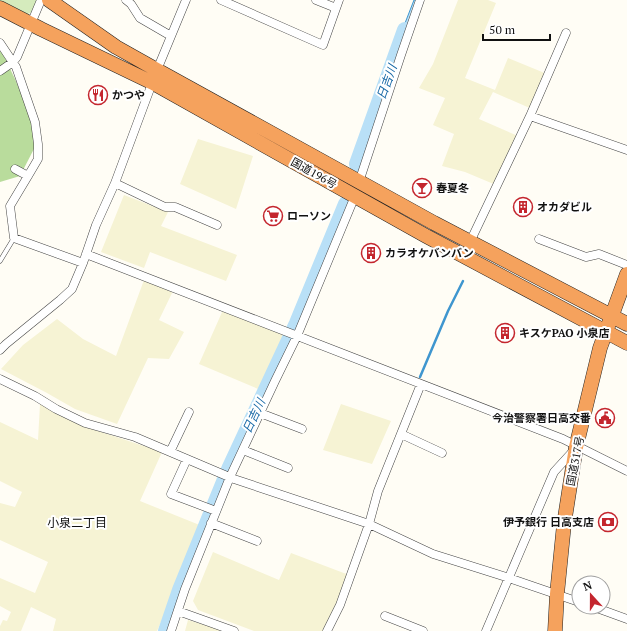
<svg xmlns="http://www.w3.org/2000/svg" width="627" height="631" font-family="'PT Serif','Noto Sans JP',serif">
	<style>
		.farmland { fill: #f6f3d4 }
		.green { fill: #d5ebbd }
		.forest { fill: #b9dc9c }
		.water { fill: #b9e0f7; stroke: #3f96cf }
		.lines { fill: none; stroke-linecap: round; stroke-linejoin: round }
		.stream { stroke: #3f96cf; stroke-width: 2.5 }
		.river { stroke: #b9e0f7; stroke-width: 16 }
		.lane-casing { stroke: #444; stroke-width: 5 }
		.street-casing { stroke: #444; stroke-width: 9 }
		.highway-casing { stroke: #222; stroke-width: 15 }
		.lane { stroke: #fff; stroke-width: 4 }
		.street { stroke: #fff; stroke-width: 8 }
		.highway { stroke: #f5a25d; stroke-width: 14 }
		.labels { text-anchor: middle; stroke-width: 4; stroke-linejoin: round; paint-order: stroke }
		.poi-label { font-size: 11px; font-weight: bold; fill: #111; stroke: #fff; text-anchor: start }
		.street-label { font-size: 11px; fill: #111; stroke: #fff }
		.water-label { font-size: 12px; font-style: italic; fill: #1768a6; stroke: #fff }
		.neighbourhood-label { font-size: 12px; fill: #111; stroke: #fff }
	</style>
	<rect width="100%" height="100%" fill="#fffdf5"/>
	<path class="farmland" d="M458 0H488L496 3 465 78 495 90 508 58 547 74 532 109 493 92 479 119 518 136 496 185 465 172 442 166 454 134 433 125 445 98 419 88 433 64Z
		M198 139 253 156 236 209 180 184Z
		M124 195 168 212 161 226 237 255 226 281 150 252 144 268 101 252Z
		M144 280 173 291 159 320 184 332 169 359 148 358 117 424 75 409 47 393 1 369 23 345 57 319 83 339 116 356Z
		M223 310 290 335 263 391 199 364Z
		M40 404 83 426 162 452 140 501 202 526 157 631H53L56 619 31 607 21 631H0V626L3 620 7 621 11 612 0 606V578L35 593 48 562 0 540V503L15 507 22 492 0 481V422L38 440Z
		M341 404 391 421 372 464 323 450Z
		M213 552 279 580 291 553 349 575 327 631H254L198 610 193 601Z
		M188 620 221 630V631H185Z"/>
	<path class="green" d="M0 0H38L36 11 22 16 0 5Z"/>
	<path class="forest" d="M0 51 2 52 15 79 33 121 37 143 20 176 0 182Z"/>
	<path class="water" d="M414 0H417L398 49 361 154 357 153 372 104 393 54Z"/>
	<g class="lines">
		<path class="stream" d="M420 377 448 311 463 281"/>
		<path class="river" d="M357 164 405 30
			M166 631 180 590 230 467 297 323 346 204"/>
		<defs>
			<path id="lane" d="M0 261 14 238"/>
			<path id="street" d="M126 0 131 4 140 18 171 36
				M221 0 323 45 339 0
				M316 0 336 8
				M566 33 530 116 627 150
				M0 43 16 67 35 122 38 144V159L28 176
				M0 71 13 62 17 57 41 0
				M15 169 28 176 10 206 14 238 83 263
				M359 182 401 55 420 0
				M115 183 165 207H175L217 225
				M539 239 586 257 599 254 627 265
				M470 242 530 116
				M86 254 563 439 627 471
				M0 350 6 344 60 300 72 289 83 263 96 225 115 183 157 70 186 0
				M0 379 35 396 56 409 85 423 135 437 234 479 369 524 433 554 509 578 579 602
				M260 413 302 429
				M401 434 442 453
				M243 450 288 468
				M170 452 189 412
				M187 459 171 494 216 511
				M211 523 257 541
				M594 607 627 619
				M178 611 234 631
				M385 616 423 631
				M171 631 185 589 230 477 275 381 297 336 355 196
				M327 631 340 605 369 524 378 491 421 384
				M486 631 554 472 575 449"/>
			<path id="highway" d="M49 0 116 47 157 70 434 223 627 324
				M0 8 41 29 153 83 426 236 627 343
				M555 631 557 594 564 524 576 447 600 348 627 274"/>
		</defs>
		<use href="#lane" class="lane-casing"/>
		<use href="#street" class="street-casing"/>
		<use href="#highway" class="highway-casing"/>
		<use href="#lane" class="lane"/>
		<use href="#street" class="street"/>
		<use href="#highway" class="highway"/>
	</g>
	<defs>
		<symbol id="restaurant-ring" viewBox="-11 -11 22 22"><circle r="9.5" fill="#fff" stroke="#c4262e" stroke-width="1.5"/><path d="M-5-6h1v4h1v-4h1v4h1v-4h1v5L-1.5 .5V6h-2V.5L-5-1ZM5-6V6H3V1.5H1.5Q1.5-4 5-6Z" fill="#c4262e"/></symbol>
		<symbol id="bar-ring" viewBox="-11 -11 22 22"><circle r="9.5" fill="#fff" stroke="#c4262e" stroke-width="1.5"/><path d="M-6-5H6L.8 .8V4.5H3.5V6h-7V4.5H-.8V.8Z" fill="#c4262e"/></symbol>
		<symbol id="building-ring" viewBox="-11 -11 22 22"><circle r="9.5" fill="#fff" stroke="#c4262e" stroke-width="1.5"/><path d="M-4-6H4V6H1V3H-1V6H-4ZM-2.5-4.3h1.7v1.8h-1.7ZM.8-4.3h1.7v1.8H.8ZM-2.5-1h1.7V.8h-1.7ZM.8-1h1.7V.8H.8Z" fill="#c4262e"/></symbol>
		<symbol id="supermarket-ring" viewBox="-11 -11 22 22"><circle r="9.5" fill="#fff" stroke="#c4262e" stroke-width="1.5"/><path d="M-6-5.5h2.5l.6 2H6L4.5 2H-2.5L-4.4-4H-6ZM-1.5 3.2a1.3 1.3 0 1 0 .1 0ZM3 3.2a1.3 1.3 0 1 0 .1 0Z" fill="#c4262e"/></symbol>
		<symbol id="civic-ring" viewBox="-11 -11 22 22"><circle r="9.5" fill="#fff" stroke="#c4262e" stroke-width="1.5"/><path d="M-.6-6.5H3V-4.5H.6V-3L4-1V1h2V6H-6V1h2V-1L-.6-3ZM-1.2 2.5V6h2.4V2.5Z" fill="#c4262e"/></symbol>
		<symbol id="bank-ring" viewBox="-11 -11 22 22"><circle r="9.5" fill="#fff" stroke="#c4262e" stroke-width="1.5"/><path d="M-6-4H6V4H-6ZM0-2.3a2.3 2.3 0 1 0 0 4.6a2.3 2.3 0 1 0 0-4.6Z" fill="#c4262e"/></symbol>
	</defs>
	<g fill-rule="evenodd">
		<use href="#restaurant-ring" x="87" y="84" width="22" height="22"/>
		<use href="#bar-ring" x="411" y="177" width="22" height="22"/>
		<use href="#building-ring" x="512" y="196" width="22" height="22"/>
		<use href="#supermarket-ring" x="262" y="205" width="22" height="22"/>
		<use href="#building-ring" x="360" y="242" width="22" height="22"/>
		<use href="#building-ring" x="494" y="322" width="22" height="22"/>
		<use href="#civic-ring" x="594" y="407" width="22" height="22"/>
		<use href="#bank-ring" x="597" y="511" width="22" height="22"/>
	</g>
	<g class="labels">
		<g class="poi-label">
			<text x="112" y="99">かつや</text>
			<text x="436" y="192">春夏冬</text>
			<text x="537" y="211">オカダビル</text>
			<text x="287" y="220">ローソン</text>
			<text x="385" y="257">カラオケバンバン</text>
			<text x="519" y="337">キスケPAO 小泉店</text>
			<text x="591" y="422" text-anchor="end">今治警察署日高交番</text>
			<text x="594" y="526" text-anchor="end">伊予銀行 日高支店</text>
		</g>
		<g class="street-label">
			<text transform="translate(314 173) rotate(29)" y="4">国道196号</text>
			<text transform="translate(575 461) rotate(-79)" y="4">国道317号</text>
		</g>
		<g class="water-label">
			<text transform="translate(387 82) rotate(-70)" y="4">日吉川</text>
			<text transform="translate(254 416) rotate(-65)" y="4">日吉川</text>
		</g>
		<g class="neighbourhood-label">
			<text x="77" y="527">小泉二丁目</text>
		</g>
	</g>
	<g transform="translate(591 595) rotate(339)"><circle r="19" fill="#ffffff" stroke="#a0a0a0"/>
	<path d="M0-3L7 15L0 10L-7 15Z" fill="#c4262e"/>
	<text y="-6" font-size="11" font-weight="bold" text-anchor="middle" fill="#111111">N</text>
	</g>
	<path d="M483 34v6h67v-6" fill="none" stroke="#111111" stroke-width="2"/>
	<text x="489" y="34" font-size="12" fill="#111111" stroke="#ffffff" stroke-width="3" paint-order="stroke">50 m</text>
</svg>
